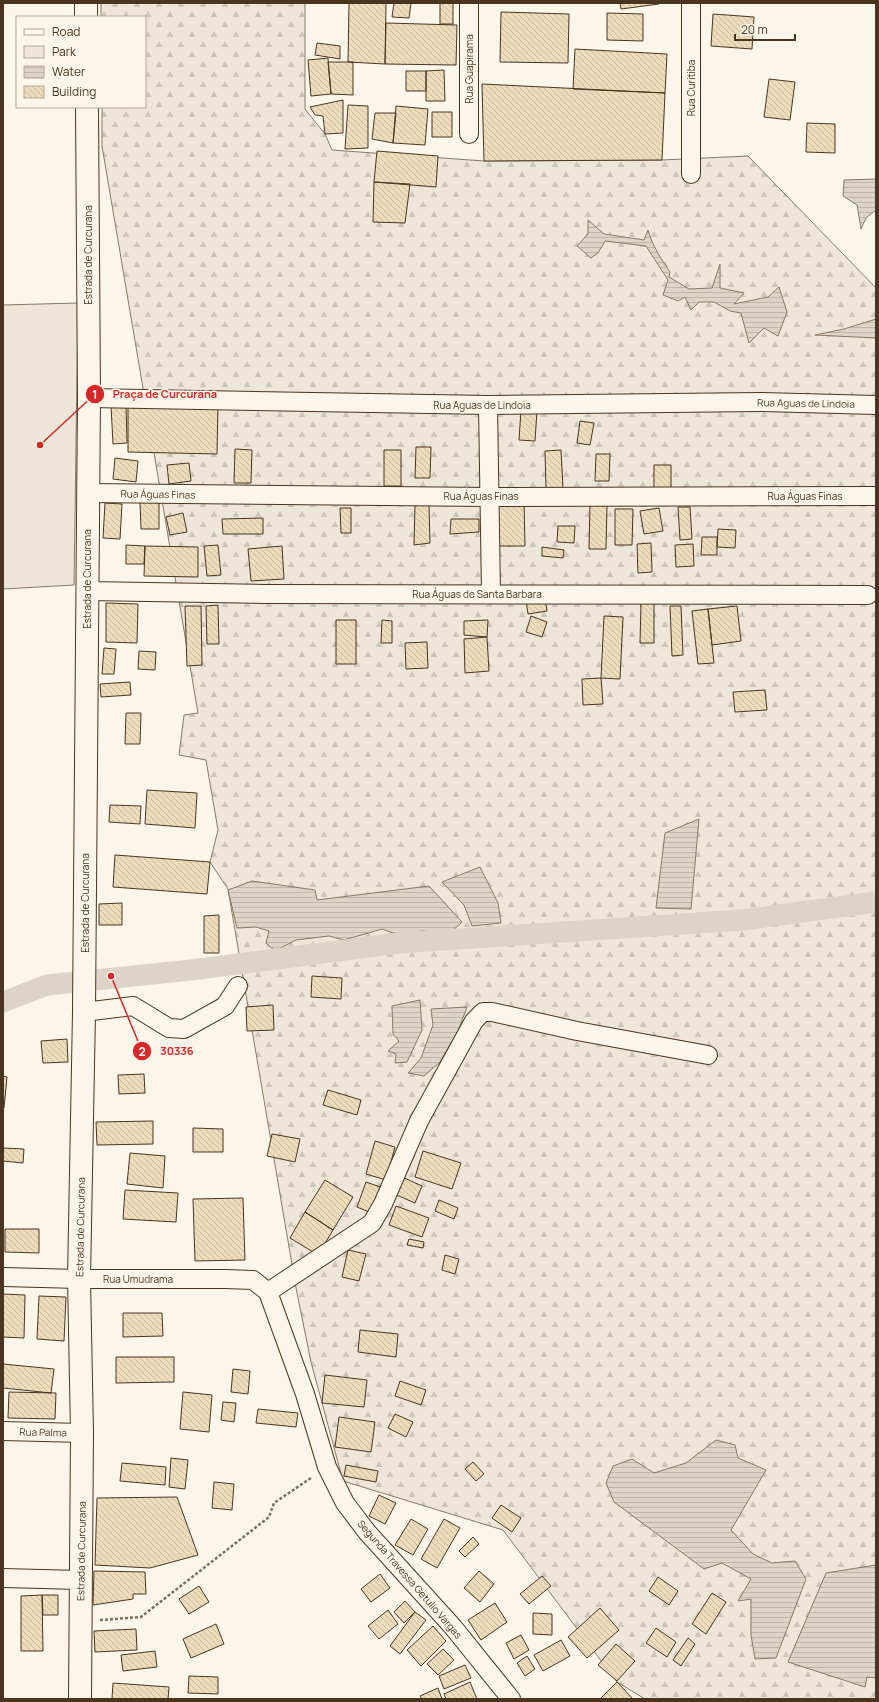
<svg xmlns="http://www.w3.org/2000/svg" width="879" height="1702" font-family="Manrope,sans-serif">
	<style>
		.forest { fill: url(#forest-firs); stroke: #887966 }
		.park { fill: #ede6d9; stroke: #887966 }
		.water { fill: url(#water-rules); stroke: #887966 }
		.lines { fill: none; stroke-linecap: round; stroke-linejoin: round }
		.canal { stroke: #dcd4c6; stroke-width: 21 }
		.building { fill: url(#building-back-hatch); stroke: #4a3520 }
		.minor-casing { stroke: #4a3520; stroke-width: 20 }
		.primary-casing { stroke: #4a3520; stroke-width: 24 }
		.path { stroke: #7f6f5c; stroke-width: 2.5; stroke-dasharray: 3 2; stroke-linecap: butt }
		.minor { stroke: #fbf6e9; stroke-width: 18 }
		.primary { stroke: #fbf6e9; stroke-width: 22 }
		.labels { text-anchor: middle; stroke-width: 3; stroke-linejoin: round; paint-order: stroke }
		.street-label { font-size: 10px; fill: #4a3520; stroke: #fbf6e9 }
		.leader { fill: none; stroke: #d62828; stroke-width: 1.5 }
		.callout-dot { fill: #d62828; stroke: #fbf6e9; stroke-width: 1.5 }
		.mark-label { font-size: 12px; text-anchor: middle; font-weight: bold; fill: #fff }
		.callout-label { font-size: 11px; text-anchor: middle; font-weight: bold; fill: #d62828; stroke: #fbf6e9; stroke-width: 3; stroke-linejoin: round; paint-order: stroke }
	</style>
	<defs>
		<pattern id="forest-firs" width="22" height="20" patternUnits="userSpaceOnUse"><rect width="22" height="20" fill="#ede6d9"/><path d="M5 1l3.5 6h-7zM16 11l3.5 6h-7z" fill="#cdc6ba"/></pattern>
		<pattern id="water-rules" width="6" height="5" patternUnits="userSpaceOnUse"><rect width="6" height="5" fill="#dcd4c6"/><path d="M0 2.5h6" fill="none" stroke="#beb7aa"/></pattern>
		<pattern id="building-back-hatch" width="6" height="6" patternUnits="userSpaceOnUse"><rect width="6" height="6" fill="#ecdcbc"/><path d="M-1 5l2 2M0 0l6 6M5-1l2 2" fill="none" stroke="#ccbda1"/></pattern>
	</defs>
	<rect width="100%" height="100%" fill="#fbf6e9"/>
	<path class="forest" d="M101 3H305V109L325 134 332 150 484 161 662 160 748 156 876 288V1699H645L617 1682 503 1530 343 1481 311 1362 296 1288 228 889 210 862 218 830 206 760 179 755 184 715 198 713 102 146V107H145V17H101Z"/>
	<path class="park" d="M78 303 74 585 3 589V305Z"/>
	<path class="water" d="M876 179V210L866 218 861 229 857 205 843 196 844 180Z
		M588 220 604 234 644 240 648 230C652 245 661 259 670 272L669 277 689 289 712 288 720 264V288L744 293 734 304 768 297 779 287 787 312 778 336 764 328 749 343 741 313 730 311 714 302H699L691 310 685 297 678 301 663 295 668 280 646 246 605 241 598 253 591 258 577 246 588 234Z
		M876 319V338L815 335 844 329Z
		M699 819 691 909 656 908 665 833Z
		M480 867 498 903 501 923 472 926 464 905 442 882Z
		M252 881 315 890 317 900 429 886 462 922 450 933 421 931 407 938 382 929 344 940 329 936 296 940 275 951 266 943 269 931 256 927 237 928 228 890Z
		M420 1000 422 1030 407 1062 395 1063 396 1054 388 1051 399 1041 393 1034 392 1006Z
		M467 1007 458 1031 440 1062 424 1076 408 1073 421 1058 433 1025 431 1009Z
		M716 1440 735 1445 738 1458 766 1470 731 1530 753 1554 772 1563 795 1561 806 1579 776 1658 755 1659 751 1635V1599L738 1601 751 1579 722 1563 704 1569 614 1502 606 1483 613 1466 632 1459 654 1473 686 1463Z
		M876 1565V1678L867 1677 865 1687 788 1662 826 1573Z"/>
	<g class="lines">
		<path class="canal" d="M3 1002 47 985 191 970 399 943 742 920 876 902"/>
	</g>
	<path class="building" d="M349 3H386L385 64 348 62Z
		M394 3H411L409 18 392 17Z
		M440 3H453V24H440Z
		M620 3H659V4L621 9Z
		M501 12 569 14 568 63 500 62Z
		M607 13 643 14V41L607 40Z
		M713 14 754 17 752 49 711 46Z
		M386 23 457 25 456 65 385 64Z
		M317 43 340 46V59L315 55Z
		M575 49 667 54 665 93 573 89Z
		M328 58 331 94 311 96 308 60Z
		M328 62H353V95L331 94Z
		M444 70 445 101H426V71Z
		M406 71H426V91H406Z
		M769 79 795 82 790 120 764 117Z
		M482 84 665 93 662 160 484 161Z
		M343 100V133L325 134 323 116 315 115 310 107Z
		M348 105 368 106V148L345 149Z
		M396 106 428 109 425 145 393 143Z
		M432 112H452V137H432Z
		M375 113H396L393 143 372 139Z
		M807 123 835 124V153L806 152Z
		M377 151 438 156 436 187 374 182Z
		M374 182 410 184 405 223 373 222Z
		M128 403 218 405 217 454 128 452Z
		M126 405 127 443 113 444 111 406Z
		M521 410 537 411 535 441 519 440Z
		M580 421 594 423 590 445 577 443Z
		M416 447H431L430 478H415Z
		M235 449 252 450 251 483H234Z
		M384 450H401V486H384Z
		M561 450 563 488H546L545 451Z
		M596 454H610L609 481H595Z
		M115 458 138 461 136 482 113 479Z
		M189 463 191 481 169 484 167 465Z
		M654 465H671V490H654Z
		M159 501V529H141L140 502Z
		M524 502 525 546H497V503Z
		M105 503 122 504 120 539 103 538Z
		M590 504 607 505 606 549H589Z
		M415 505H429L430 543 414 545Z
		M678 507H690L692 539 680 540Z
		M340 508H351V533H341Z
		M659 508 663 531 644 534 640 511Z
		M615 509H633L632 545H615Z
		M183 513 187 532 170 535 166 517Z
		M263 518V534H223L222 519Z
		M451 519H479V532L450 534Z
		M558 526H575L574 543 557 542Z
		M718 529 736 530 735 548 717 547Z
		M702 537H717V555H701Z
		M651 543 652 572 638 573 637 544Z
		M693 544 694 566 676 567 675 545Z
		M126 545 145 546 144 564H126Z
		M218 545 221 575 207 576 204 546Z
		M145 546 198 547V577L144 576Z
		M282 546 284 579 251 581 248 549Z
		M542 547 564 550 563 558 542 556Z
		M545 598 547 611 528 614 526 600Z
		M106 603 138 604 137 643 106 642Z
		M641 603H654V643H640Z
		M218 605 219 644H207L206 606Z
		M185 606H201L202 665 187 666Z
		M670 606H681L683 655 672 656Z
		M737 606 741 641 712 645 708 609Z
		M708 609 714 663 698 664 692 611Z
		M531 616 547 622 542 637 526 632Z
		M604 616 623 617 620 679 601 678Z
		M336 620H356V664H336Z
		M382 620 392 621V643H381Z
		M488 620 487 637 464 635V621Z
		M487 637 489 671 465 673 464 639Z
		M427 642 428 668 406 669 405 643Z
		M104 648 116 649 114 674H102Z
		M139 651 156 652 155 670 138 669Z
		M601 678 603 704 583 705 582 679Z
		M130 682 131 695 101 697 100 684Z
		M765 690 767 710 735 712 733 692Z
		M126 713H141L140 744H125Z
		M147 790 197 793 195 828 145 824Z
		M110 805 141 806 140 824 109 822Z
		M115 855 210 862 207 894 113 887Z
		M122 903V925H99V904Z
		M219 915V953H204V916Z
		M312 976 342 978 341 999 311 997Z
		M273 1005 274 1030 247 1031 246 1007Z
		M67 1039 68 1062 43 1063 41 1041Z
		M144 1074 145 1093 119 1094 118 1075Z
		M3 1076 7 1077 4 1108H3Z
		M328 1090 361 1100 357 1115 323 1105Z
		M153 1121V1144L97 1145 96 1122Z
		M193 1128 223 1129V1152H193Z
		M272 1134 300 1139 295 1162 267 1156Z
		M375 1141 395 1147 386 1180 366 1174Z
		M3 1148 24 1149 23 1163 3 1161Z
		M423 1151 461 1163 452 1189 415 1177Z
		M130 1153 165 1156 163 1188 127 1184Z
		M400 1176 422 1186 415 1203 392 1193Z
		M325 1180 353 1197 333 1230 305 1212Z
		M366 1182 383 1188 374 1214 357 1207Z
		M125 1190 178 1193 176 1222 123 1219Z
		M243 1198 245 1260 195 1261 193 1199Z
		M439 1200 458 1208 454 1219 435 1211Z
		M396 1206 429 1218 422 1237 389 1225Z
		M305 1212 333 1230 318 1255 290 1238Z
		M5 1229H39V1253L5 1252Z
		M409 1239 424 1242 423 1248 407 1245Z
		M348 1250 366 1254 359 1281 342 1277Z
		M445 1255 459 1259 455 1274 442 1270Z
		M3 1294 25 1295 24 1338 3 1337Z
		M39 1296 66 1297 64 1341 37 1339Z
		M123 1313H162L163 1336 123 1337Z
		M360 1330 398 1334 396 1357 358 1352Z
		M116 1357H174V1382L116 1383Z
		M3 1364 54 1369 51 1393 3 1388Z
		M233 1369 250 1371 248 1394 231 1392Z
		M325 1375 367 1380 364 1407 322 1403Z
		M400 1381 426 1390 421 1405 395 1396Z
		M9 1392 56 1393 55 1419 8 1418Z
		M183 1392 212 1395 209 1432 180 1429Z
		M223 1402 236 1403 234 1422 221 1420Z
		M258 1409 298 1413 296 1427 256 1423Z
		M395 1414 413 1422 406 1437 388 1428Z
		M339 1417 375 1422 371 1452 335 1447Z
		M171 1458 188 1460 185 1489 169 1487Z
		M473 1462 484 1474 476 1481 465 1469Z
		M122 1463 166 1467 165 1485 120 1481Z
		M346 1465 378 1471 376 1482 344 1476Z
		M214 1482 234 1484 232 1510 212 1508Z
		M379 1495 396 1503 385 1524 369 1516Z
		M177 1497 198 1555 150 1568 95 1565 97 1498Z
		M501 1505 521 1518 512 1532 492 1518Z
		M411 1519 428 1529 413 1555 395 1545Z
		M444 1519 460 1528 437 1568 421 1559Z
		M473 1537 479 1544 465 1557 459 1551Z
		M94 1571 145 1572 146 1594H133V1599L93 1605Z
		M479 1571 494 1584 480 1602 464 1588Z
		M380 1574 390 1588 371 1602 361 1589Z
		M542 1576 551 1586 529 1604 520 1594Z
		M658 1577 678 1591 669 1605 649 1591Z
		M199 1586 209 1602 189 1614 179 1599Z
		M712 1593 726 1602 706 1634 692 1624Z
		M42 1595H58V1615H43Z
		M42 1595 43 1651H21V1596Z
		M405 1601 415 1612 404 1623 394 1612Z
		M495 1603 507 1622 481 1640 468 1620Z
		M600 1608 619 1630 587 1658 568 1637Z
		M388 1610 398 1624 379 1639 368 1626Z
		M415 1612 426 1620 400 1654 390 1646Z
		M533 1613 552 1614V1635L533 1634Z
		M216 1624 224 1644 191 1658 183 1639Z
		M433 1626 446 1641 421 1666 407 1650Z
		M656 1628 676 1642 667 1657 646 1643Z
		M136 1629 137 1650 95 1652 94 1631Z
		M521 1635 529 1650 514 1659 506 1643Z
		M688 1638 695 1644 681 1666 673 1660Z
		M561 1640 570 1656 543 1671 534 1655Z
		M616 1644 635 1661 617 1681 598 1665Z
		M443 1649 454 1660 438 1675 427 1664Z
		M155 1651 157 1667 123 1671 121 1655Z
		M527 1656 535 1669 525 1676 517 1663Z
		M465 1665 471 1678 444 1689 439 1676Z
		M189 1676 218 1677V1694L188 1693Z
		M470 1682 477 1699H446L444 1694Z
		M617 1682 633 1699H600Z
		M113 1683 169 1687 168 1699H112Z
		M438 1688 442 1699H422L420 1696Z"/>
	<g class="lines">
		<defs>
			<path id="minor" d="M691 3V174
				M469 134V3
				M89 398 488 405 761 402 876 405
				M488 405 491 594
				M87 493 490 497 876 496
				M87 591 264 594 868 595
				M84 1012 133 1006 169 1028 184 1029 225 1006 238 986
				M3 1277 79 1279H225L253 1280 268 1292
				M268 1292 372 1223 383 1204 419 1121 474 1021 483 1012H492L577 1031 708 1055
				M268 1292 305 1394 327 1467 345 1503 367 1532 453 1627 511 1699
				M3 1431 82 1433
				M3 1578 80 1580"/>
			<path id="primary" d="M86 3V17
				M80 1699 82 1433 79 1279 84 1012 89 398 87 107"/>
		</defs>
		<use href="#minor" class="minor-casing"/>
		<use href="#primary" class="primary-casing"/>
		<path class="path" d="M100 1620 141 1617 269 1517 274 1503 311 1478"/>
		<use href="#minor" class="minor"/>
		<use href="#primary" class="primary"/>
	</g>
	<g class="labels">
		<g class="street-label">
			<text transform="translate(469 69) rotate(-90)" y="4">Rua Guapirama</text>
			<text transform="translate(691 88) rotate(-90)" y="4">Rua Curitiba</text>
			<text transform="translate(88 255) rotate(-90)" y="4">Estrada de Curcurana</text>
			<text transform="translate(806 403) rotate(1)" y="4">Rua Aguas de Lindoia</text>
			<text x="482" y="409">Rua Aguas de Lindoia</text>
			<text transform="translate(158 494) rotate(1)" y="4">Rua Águas Finas</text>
			<text x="481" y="500">Rua Águas Finas</text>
			<text x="805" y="500">Rua Águas Finas</text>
			<text transform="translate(87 579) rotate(-90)" y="4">Estrada de Curcurana</text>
			<text x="477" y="598">Rua Águas de Santa Barbara</text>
			<text transform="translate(85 903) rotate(-90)" y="4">Estrada de Curcurana</text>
			<text transform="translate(80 1227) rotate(-89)" y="4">Estrada de Curcurana</text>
			<text x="138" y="1283">Rua Umudrama</text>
			<text transform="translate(43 1432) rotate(1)" y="4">Rua Palma</text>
			<text transform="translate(81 1551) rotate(-89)" y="4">Estrada de Curcurana</text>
			<text transform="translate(410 1579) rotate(49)" y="4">Segunda Travessa Getulio Vargas</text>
		</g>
	</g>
	<path class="leader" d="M40 445L95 394M111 976L142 1051"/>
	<g class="callout-dot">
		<circle cx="40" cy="445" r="4"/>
		<circle cx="111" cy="976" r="4"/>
		<circle cx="95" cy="394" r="10"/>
		<circle cx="142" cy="1051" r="10"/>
	</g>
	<g class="mark-label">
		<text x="95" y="399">1</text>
		<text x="142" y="1056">2</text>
	</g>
	<g class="callout-label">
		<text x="165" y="398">Praça de Curcurana</text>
		<text x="177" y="1055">30336</text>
	</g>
	<rect width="879" height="1702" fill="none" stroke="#4a3520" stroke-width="8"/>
	<rect x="16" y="16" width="130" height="92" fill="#fbf6e9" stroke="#b4a999"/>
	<rect x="24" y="29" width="20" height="6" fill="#fbf6e9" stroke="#b4a999"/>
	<text x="52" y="36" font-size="12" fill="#4a3520">Road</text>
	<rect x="24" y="46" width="20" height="12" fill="#ede6d9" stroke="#b4a999"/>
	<text x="52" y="56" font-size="12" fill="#4a3520">Park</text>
	<rect x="24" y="66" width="20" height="12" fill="url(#water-rules)" stroke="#b4a999"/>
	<text x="52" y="76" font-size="12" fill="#4a3520">Water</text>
	<rect x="24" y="86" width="20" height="12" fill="url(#building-back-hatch)" stroke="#b4a999"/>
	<text x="52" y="96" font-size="12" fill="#4a3520">Building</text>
	<path d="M735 34v6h60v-6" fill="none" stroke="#4a3520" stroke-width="2"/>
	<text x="741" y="34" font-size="12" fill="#4a3520" stroke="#fbf6e9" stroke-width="3" paint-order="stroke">20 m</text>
</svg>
